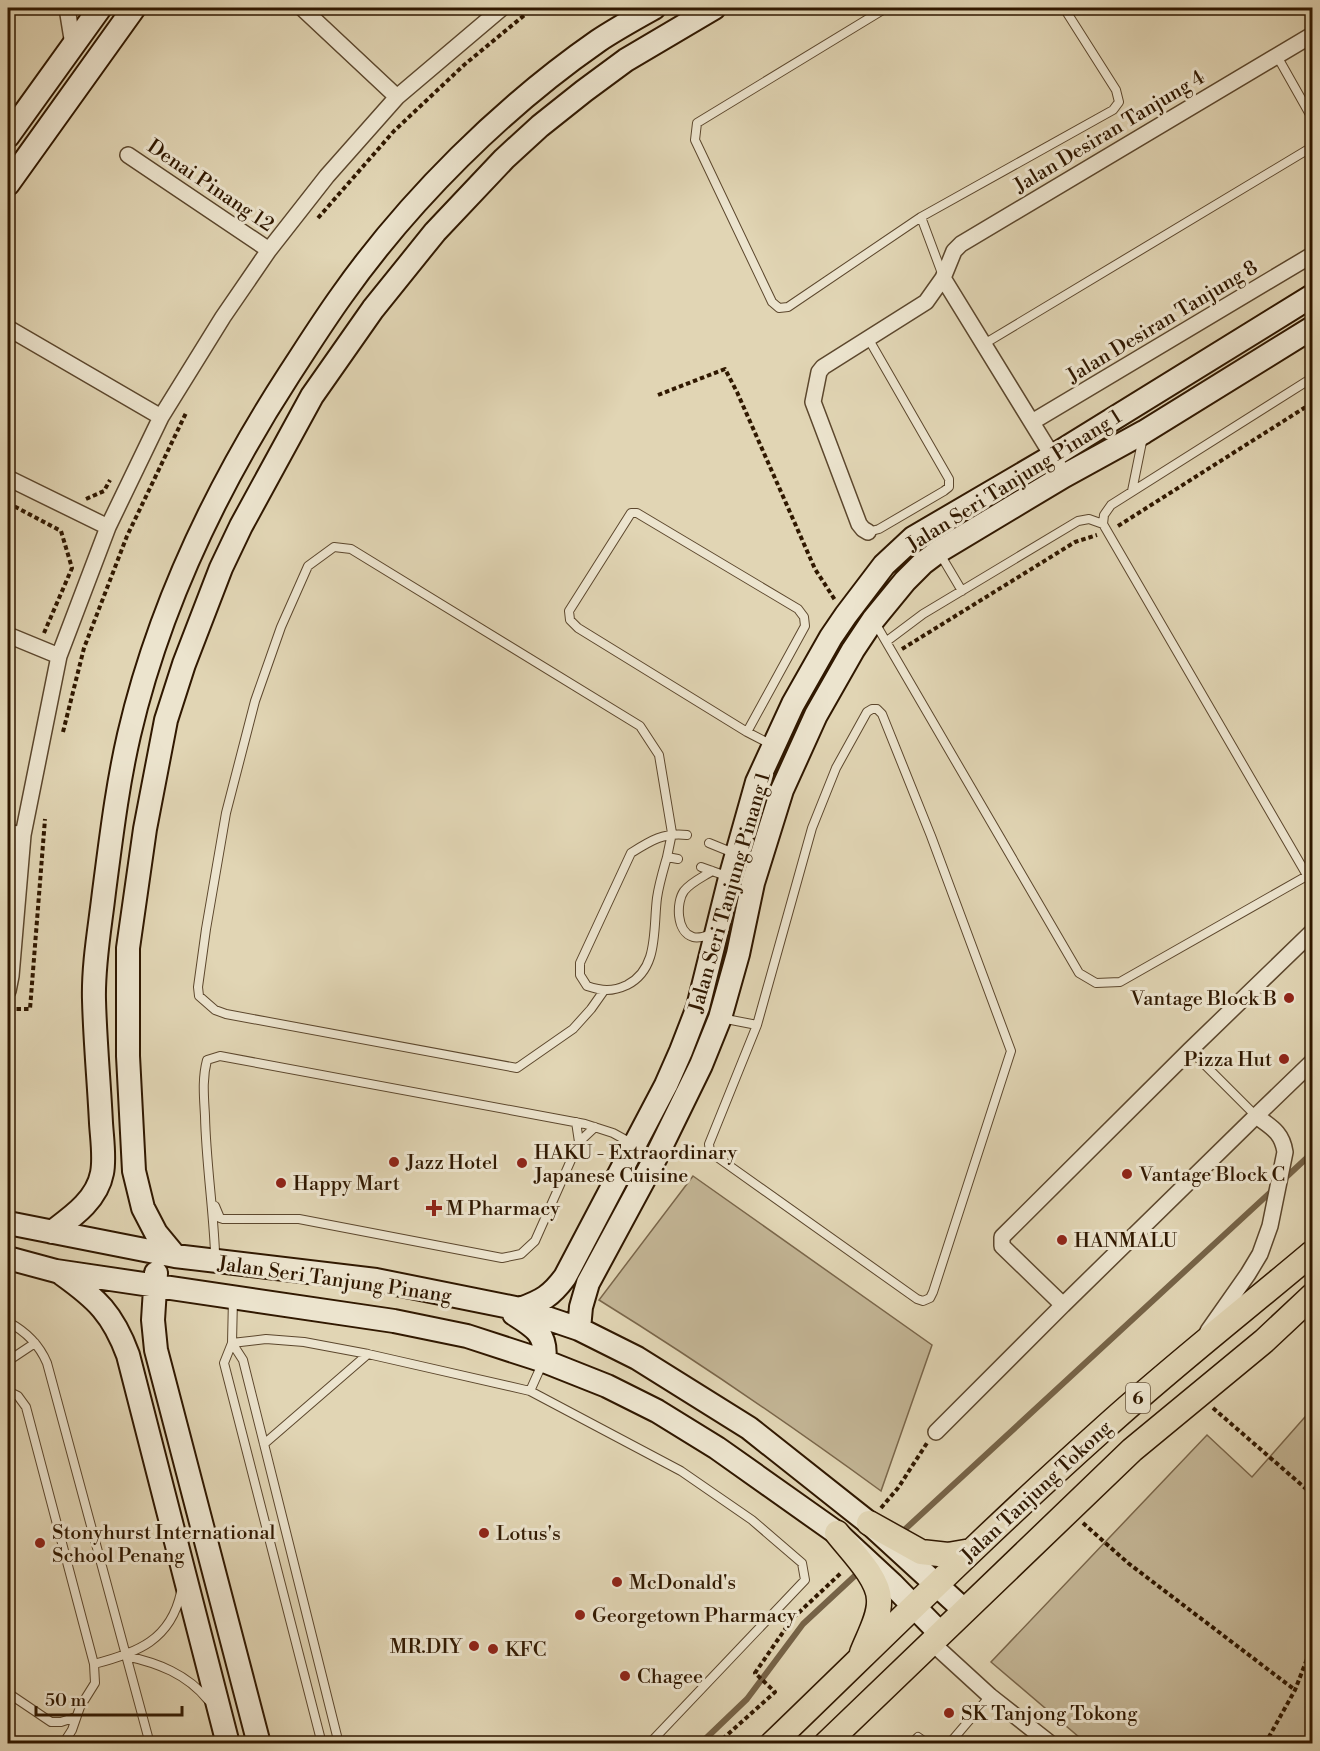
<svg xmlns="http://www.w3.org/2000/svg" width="1320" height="1751" font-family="'Libre Bodoni',serif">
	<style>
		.green { fill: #c3b595; stroke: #7a664a; stroke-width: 1.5 }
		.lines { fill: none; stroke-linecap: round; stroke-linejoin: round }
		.stream { stroke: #766347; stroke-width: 6 }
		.lane-casing { stroke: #5c472d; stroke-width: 10 }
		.street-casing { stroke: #5c472d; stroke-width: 18 }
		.secondary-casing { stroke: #301800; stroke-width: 26 }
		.primary-casing { stroke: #301800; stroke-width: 27 }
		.path { stroke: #301800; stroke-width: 4; stroke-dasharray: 4.5 3; stroke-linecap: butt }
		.lane { stroke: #ece4ce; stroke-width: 8 }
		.street { stroke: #ece4ce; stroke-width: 15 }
		.secondary { stroke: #ece4ce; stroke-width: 22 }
		.primary { stroke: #e1d5b4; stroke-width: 24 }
		.poi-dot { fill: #8f2418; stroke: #ece4ce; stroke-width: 2 }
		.labels { text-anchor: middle; stroke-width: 6; stroke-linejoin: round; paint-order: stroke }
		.shield { fill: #ece4ce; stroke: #68553e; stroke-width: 1.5 }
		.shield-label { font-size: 18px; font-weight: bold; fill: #301800 }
		.street-label { font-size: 20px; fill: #301800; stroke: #ece4ce }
		.poi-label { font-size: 20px; fill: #301800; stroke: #ece4ce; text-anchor: start }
	</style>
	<rect width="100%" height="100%" fill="#e1d5b4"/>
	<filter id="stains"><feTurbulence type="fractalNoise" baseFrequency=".00333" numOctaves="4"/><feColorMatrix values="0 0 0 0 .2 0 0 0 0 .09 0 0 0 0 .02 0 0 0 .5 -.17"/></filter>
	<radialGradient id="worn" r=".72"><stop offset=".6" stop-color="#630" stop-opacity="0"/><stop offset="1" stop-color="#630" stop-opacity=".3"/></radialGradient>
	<path class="green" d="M693 1176 932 1345 881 1491C789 1424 696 1360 599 1300Z
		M1312 1409V1743H1086L991 1662 1207 1435 1252 1477Z"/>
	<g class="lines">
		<path class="stream" d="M1282 1181 1312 1153
			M901 1533 1275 1188
			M700 1744 747 1699 803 1624 860 1571"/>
		<defs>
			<path id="lane" d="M886 8 697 123 695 140 772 302 779 308 788 307 921 217 1113 110 1119 102 1116 90 1064 8
				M1277 56 1312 118
				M921 217 943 276
				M984 344 1312 147
				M1132 491 1143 437
				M868 532 879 529 944 491 949 487V479L868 338
				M940 554 962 591
				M874 621 1079 973 1096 983 1120 982 1312 873
				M887 641 923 614 1078 521 1089 519 1103 524
				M872 709H877L882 714 931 836 1011 1051 933 1292 930 1298 923 1301 917 1299 710 1152 709 1144 757 1025 812 828 836 768 867 712Z
				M747 732 805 626 804 617 798 609 637 513H631L569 611 570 620 578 628 747 732 772 745
				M709 843 736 854
				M678 859 667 857C663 871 659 884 657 898 653 929 659 969 627 985 612 992 602 991 587 986L580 975V963L631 853C650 841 664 832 687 835
				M701 867 729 877
				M1308 877 1103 524 1104 515 1111 505 1312 378
				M712 934C706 936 699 939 693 937 676 932 676 902 684 891 691 882 703 877 712 871
				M603 992 591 1009 573 1029 517 1068 226 1014 215 1010 199 996 198 987 206 929 226 813 255 701 281 627 308 566 334 547 351 549 640 726 659 755 672 833 667 857
				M721 1018 757 1025
				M1190 1050 1256 1116
				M576 1122 579 1142
				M215 1206 220 1218 223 1219H299L502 1258 521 1254 535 1241 579 1142 595 1127
				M210 1258 215 1252C213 1206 206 1161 205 1116 204 1097 202 1079 207 1060L220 1056 585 1124 613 1133 655 1156
				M233 1298 232 1343 224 1363 322 1744
				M8 1322C25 1331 39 1344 47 1363L150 1744
				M232 1343 266 1339 304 1342 368 1354 530 1391 681 1471 752 1520 802 1563 805 1580 649 1744
				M232 1343 243 1360 339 1744
				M8 1361 35 1343
				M8 1391 18 1396 26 1407 94 1664 95 1683 80 1707 72 1730 63 1744
				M530 1391 543 1362
				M264 1444 368 1354
				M126 1656C158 1663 187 1674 208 1700
				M94 1664C137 1653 171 1640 181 1592
				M8 1693 51 1722H61L76 1717
				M911 1744 918 1737 928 1744
				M949 1744 990 1696"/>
			<path id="street" d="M67 8 73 45
				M302 8 397 97
				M128 155 269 250
				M943 278 1058 465
				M8 328 161 417
				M1032 422 1312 255
				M8 478 108 527
				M868 532 863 529 859 524 813 402 819 372 823 367 926 302 943 278 954 251 961 244 1312 35
				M8 635 59 656
				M8 832 23 835
				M8 991 11 976 23 835 59 656 108 527 161 417 223 317 269 250 327 176 397 97 502 8
				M1256 1116 1312 1062
				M1208 1331 1248 1274 1260 1254 1270 1226 1285 1152C1282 1132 1271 1127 1256 1116L1063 1305 1002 1246V1237L1190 1050 1312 932
				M936 1432 1063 1305
				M931 1642 990 1696 1051 1744"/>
			<path id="secondary" d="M8 136 100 8
				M8 184 134 8
				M8 1223 175 1256 376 1280 520 1309 579 1329 637 1358 749 1428 869 1523 964 1610
				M52 1232C72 1217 97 1200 102 1173 105 1158 102 1139 101 1123 99 1082 95 1041 94 1000 93 964 100 927 104 892 111 839 117 787 129 735 159 606 218 484 290 373 307 347 324 320 342 295 409 200 503 107 598 41 616 29 636 18 654 8
				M175 1256 156 1233 143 1208 134 1171 128 1056V948L145 829 166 720 184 664 221 568 241 526 312 396 373 309 435 232 504 159 540 126 584 91 626 60 714 8
				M8 1258 56 1271 394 1321 467 1336 544 1361 607 1386 657 1411 717 1448 837 1533 892 1584 940 1633
				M156 1273 153 1320 156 1350 259 1744
				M62 1274C97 1299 113 1314 128 1355L228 1744
				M520 1309C542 1301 551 1296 565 1277L666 1085 681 1051 698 1007 730 878 757 782 793 704 831 637 846 615 884 565 913 538 1053 456 1312 296
				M514 1314C535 1327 548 1335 544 1361
				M579 1329 581 1307 588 1283 656 1157 701 1065 720 1018 738 954 753 883 782 790 816 715 853 650 873 620 905 581 923 563 939 551 1064 476 1144 432 1312 328"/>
			<path id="primary" d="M869 1523 921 1552 948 1555 971 1551
				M837 1533C850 1550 879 1578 879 1600 880 1617 868 1637 862 1653
				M772 1744C881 1639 988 1532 1101 1431 1169 1369 1242 1312 1312 1253
				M826 1744 1132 1450 1264 1341 1312 1296"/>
		</defs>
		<use href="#lane" class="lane-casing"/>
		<use href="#street" class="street-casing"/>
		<use href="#secondary" class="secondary-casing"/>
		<use href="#primary" class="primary-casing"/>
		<path class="path" d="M318 218 394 131 464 65 533 8
			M658 395 725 369 737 392 815 569 835 600
			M86 499 104 491 110 480
			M8 503 61 531 72 568 44 633
			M1118 526 1312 403
			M902 649 1075 542 1097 535
			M63 732 84 648 127 536 186 413
			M9 1009H30L45 819
			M1213 1408 1312 1494
			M881 1508 898 1488 927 1443
			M1083 1523 1128 1563 1295 1690
			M717 1744 775 1692 755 1673 792 1619 842 1572
			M1265 1744 1295 1690 1312 1646"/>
		<use href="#lane" class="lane"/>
		<use href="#street" class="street"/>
		<use href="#secondary" class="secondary"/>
		<use href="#primary" class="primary"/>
	</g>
	<g class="poi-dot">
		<circle cx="1289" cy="998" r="6"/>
		<circle cx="1284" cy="1059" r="6"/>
		<circle cx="394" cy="1162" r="6"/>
		<circle cx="522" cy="1163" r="6"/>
		<circle cx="1127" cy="1174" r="6"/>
		<circle cx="281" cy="1183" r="6"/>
		<path d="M431 1199h6v6h6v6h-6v6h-6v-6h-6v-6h6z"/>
		<circle cx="1062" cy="1240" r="6"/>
		<circle cx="484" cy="1533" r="6"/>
		<circle cx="40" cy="1543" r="6"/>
		<circle cx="617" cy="1582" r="6"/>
		<circle cx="580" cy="1615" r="6"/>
		<circle cx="474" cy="1646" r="6"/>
		<circle cx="493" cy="1649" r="6"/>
		<circle cx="625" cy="1676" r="6"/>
		<circle cx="949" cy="1713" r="6"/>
	</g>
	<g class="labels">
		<rect class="shield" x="1126" y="1383" width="24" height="30" rx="4.5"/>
		<g class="shield-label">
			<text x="1138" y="1404">6</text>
		</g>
		<g class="street-label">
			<text transform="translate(1109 131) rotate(-31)" y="7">Jalan Desiran Tanjung 4</text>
			<text transform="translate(211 185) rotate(34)" y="7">Denai Pinang 12</text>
			<text transform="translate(1162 321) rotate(-31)" y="7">Jalan Desiran Tanjung 8</text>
			<text transform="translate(1014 480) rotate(-32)" y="7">Jalan Seri Tanjung Pinang 1</text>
			<text transform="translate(729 892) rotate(-74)" y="7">Jalan Seri Tanjung Pinang 1</text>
			<text transform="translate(335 1279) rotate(8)" y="7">Jalan Seri Tanjung Pinang</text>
			<text transform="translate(1036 1491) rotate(-43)" y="7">Jalan Tanjung Tokong</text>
		</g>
		<g class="poi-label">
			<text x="1277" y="1005" text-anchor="end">Vantage Block B</text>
			<text x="1272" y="1066" text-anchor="end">Pizza Hut</text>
			<text x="534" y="1159">HAKU - Extraordinary<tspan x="534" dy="23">Japanese Cuisine</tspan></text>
			<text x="406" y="1169">Jazz Hotel</text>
			<text x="1139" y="1181">Vantage Block C</text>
			<text x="293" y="1190">Happy Mart</text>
			<text x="446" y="1215">M Pharmacy</text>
			<text x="1074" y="1247">HANMALU</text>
			<text x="52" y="1539">Stonyhurst International<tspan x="52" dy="23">School Penang</tspan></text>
			<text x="496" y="1540">Lotus's</text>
			<text x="629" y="1589">McDonald's</text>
			<text x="592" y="1622">Georgetown Pharmacy</text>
			<text x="462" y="1653" text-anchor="end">MR.DIY</text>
			<text x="505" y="1656">KFC</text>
			<text x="637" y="1683">Chagee</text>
			<text x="961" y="1720">SK Tanjong Tokong</text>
		</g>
	</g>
	<rect width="1320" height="1751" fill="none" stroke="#e1d5b4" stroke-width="30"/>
	<rect x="9" y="9" width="1302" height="1733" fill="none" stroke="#301800" stroke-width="3"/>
	<rect x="15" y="15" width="1290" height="1721" fill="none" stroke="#301800" stroke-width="1.5"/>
	<path d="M36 1706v9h146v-9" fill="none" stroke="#301800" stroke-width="3"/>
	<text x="45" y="1706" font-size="18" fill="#301800" stroke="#ece4ce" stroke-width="4.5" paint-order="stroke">50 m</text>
	<rect width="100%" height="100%" filter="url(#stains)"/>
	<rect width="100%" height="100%" fill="url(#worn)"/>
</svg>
